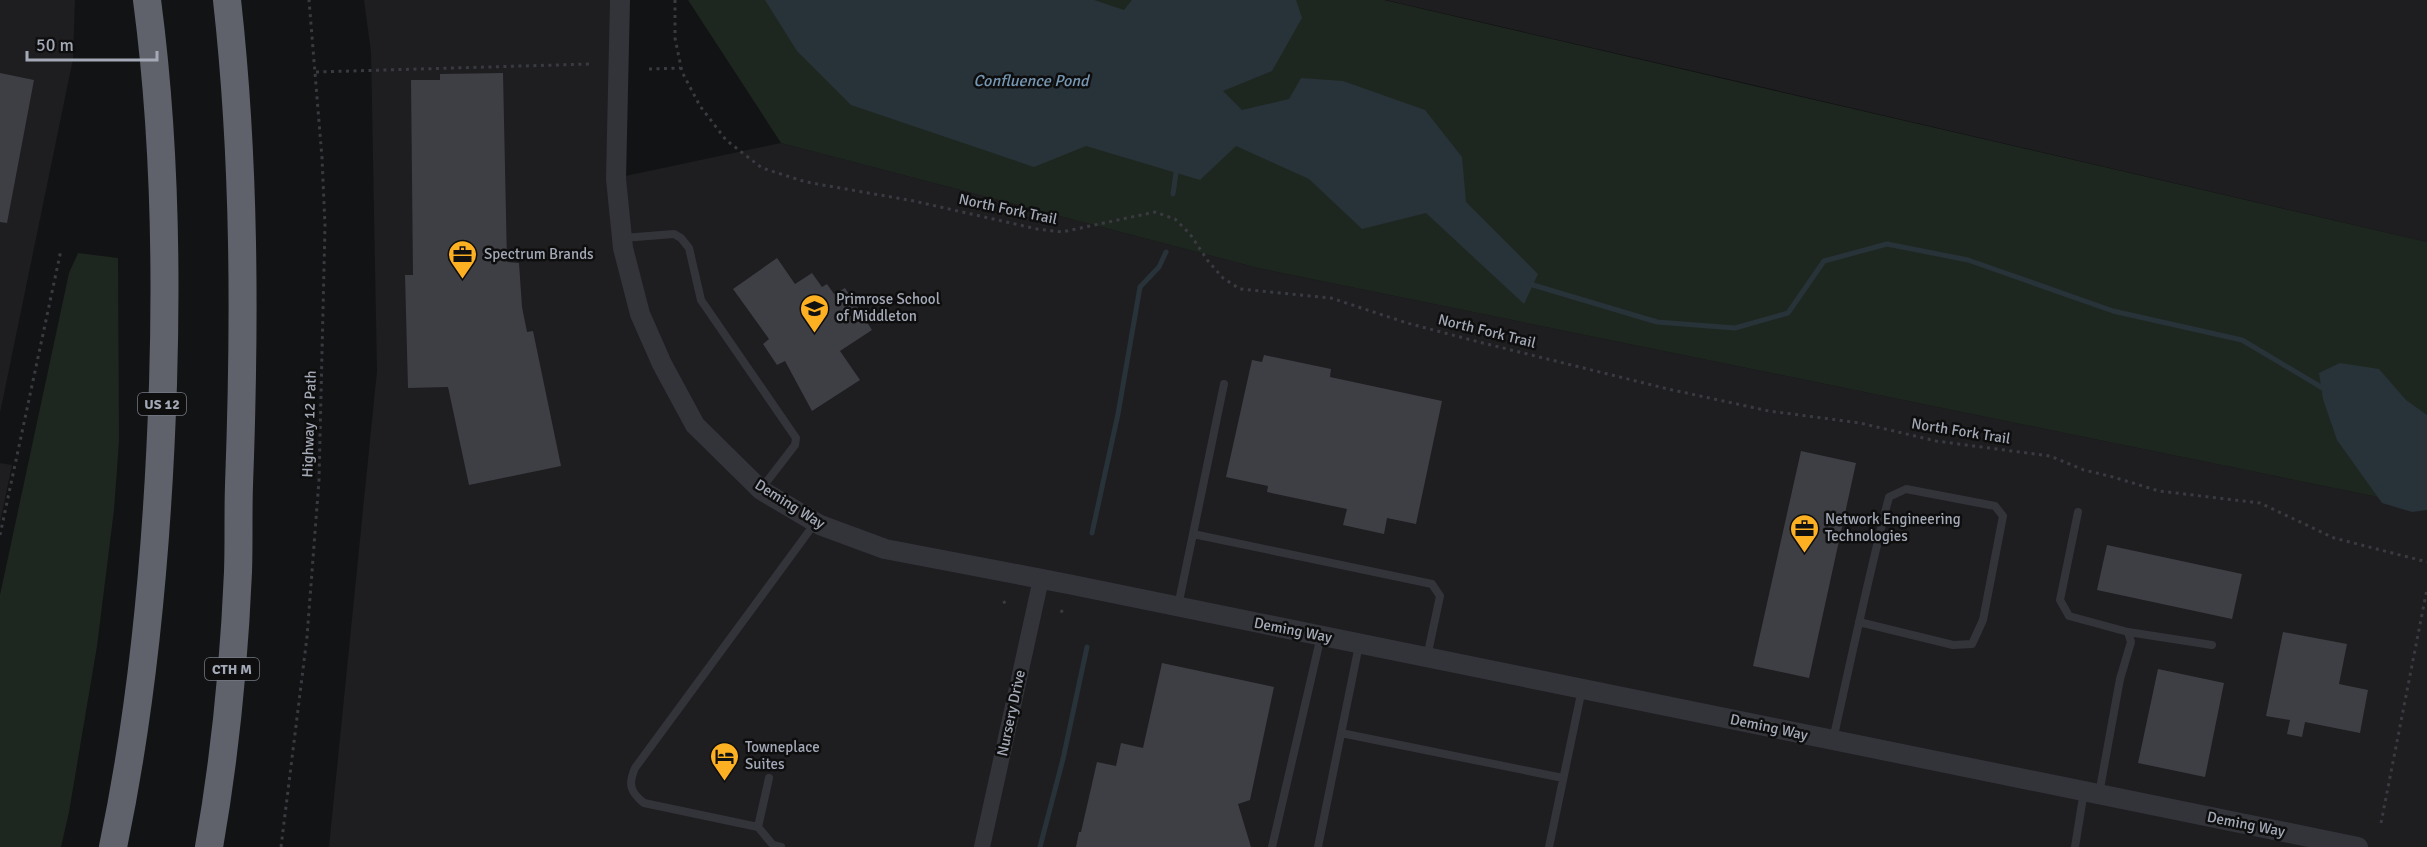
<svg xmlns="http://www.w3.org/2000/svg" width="2427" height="847" font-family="Signika,sans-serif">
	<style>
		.built { fill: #1e1e21 }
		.green { fill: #1e271f }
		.water { fill: #283239 }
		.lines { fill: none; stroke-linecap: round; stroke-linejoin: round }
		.stream { stroke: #283239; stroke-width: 5 }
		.building { fill: #3e3f44 }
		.path { stroke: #393b41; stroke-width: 3; stroke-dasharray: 3 4.5; stroke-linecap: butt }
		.service { stroke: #33343a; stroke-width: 8 }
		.minor { stroke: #33343a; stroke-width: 16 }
		.tertiary { stroke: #33343a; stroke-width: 20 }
		.motorway { stroke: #5f626b; stroke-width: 28 }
		.labels { text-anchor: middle; stroke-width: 5; stroke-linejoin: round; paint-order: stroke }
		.shield { fill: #0e0e0f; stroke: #767a84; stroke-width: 1.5 }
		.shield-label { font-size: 14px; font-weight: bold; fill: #a3a9b6 }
		.street-label { font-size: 15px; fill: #a3a9b6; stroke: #0e0e0f }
		.poi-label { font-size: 15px; fill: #a3a9b6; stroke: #0e0e0f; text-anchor: start }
		.water-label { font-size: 16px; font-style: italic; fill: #7798b4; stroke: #0e0e0f }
	</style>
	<rect width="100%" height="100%" fill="#121314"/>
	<path class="built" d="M0 0H75L73 59 0 413Z
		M364 0H620L616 178 781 143 1258 268 2427 507V847H329L377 371 371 52Z
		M1386 0H2427V242L1741 82Z
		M0 463 12 465 0 523Z"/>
	<path class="green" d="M688 0H1384L2427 242V507L1258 268 781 143Z
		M78 253 118 258 119 441 114 510 97 646 69 812 61 847H0V595L69 273Z"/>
	<path class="water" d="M765 0H1094L1124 10 1132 0H1296L1302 18 1272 71 1223 91 1242 110 1289 99 1301 78 1343 81 1425 110 1462 157 1466 202 1538 274 1524 304 1426 213 1362 229 1309 179 1236 146 1200 180 1086 146 1034 167 851 105 797 51Z
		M2340 363 2379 369 2406 400 2427 415V510L2412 512 2382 503 2337 440 2323 399 2319 373Z"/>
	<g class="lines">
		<path class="stream" d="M1173 194 1177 166
			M1528 280 1533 285 1657 322 1735 328 1788 313 1824 261 1887 244 1968 260 2113 311 2242 340 2326 390
			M1092 533 1118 414 1140 287 1159 267 1166 252
			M1040 847 1063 759 1087 647"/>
	</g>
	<path class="building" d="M0 73 34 80 7 223 0 222Z
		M503 73 507 262 519 263 522 307 527 332 533 331 561 466 469 485 448 387 408 388 405 275H413L411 80H440V74Z
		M777 258 795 284 812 273 822 287 827 284 834 294 845 288 872 330 840 351 860 380 812 411 785 361 777 365 763 344 769 339 733 289Z
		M1264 355 1331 369 1330 377 1442 401 1416 524 1387 518 1384 534 1343 525 1347 509 1267 492 1268 486 1226 477 1252 360 1262 362Z
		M1801 451 1856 463 1809 678 1753 666Z
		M2107 545 2242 574 2232 619 2097 590Z
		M2283 632 2347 644 2339 684 2368 690 2360 733 2305 722 2302 737 2287 734 2290 720 2266 716Z
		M1162 663 1274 687 1250 800 1238 804 1251 847H1076L1079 832H1081L1097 762 1116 766 1121 743 1143 748Z
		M2158 669 2224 683 2205 777 2138 763Z"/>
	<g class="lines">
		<path class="path" d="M675 0V38L682 72 700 106 726 140 762 168 806 182 914 201 1037 229 1062 232 1155 212 1175 219 1190 234 1208 261 1223 278 1240 289 1331 298 1407 323 1479 342 1668 389 1769 411 1860 423 1936 441 2050 456 2084 470 2113 477 2159 491 2260 503 2334 538 2427 562
			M649 69 680 68
			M316 72 591 64
			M0 535 61 250
			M1003 603 1008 600
			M1061 610 1064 616
			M2381 823 2427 589
			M281 847 307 637 319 480 325 226 322 158 309 0"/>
		<path class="service" d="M623 238 674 234 681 238 689 248 701 300 796 438 795 445 761 489
			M1224 384 1193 534 1432 584 1440 596 1427 657
			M2078 512 2060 600 2069 616 2128 632 2131 642 2120 679 2099 794
			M1178 606 1193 534
			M2128 632 2212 645
			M1341 733 1563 778
			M1833 740C1851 659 1868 578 1889 497L1906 489 1995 506 2003 516 1983 620 1972 644 1953 645 1859 622
			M758 827 769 778
			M781 847 773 845 758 827 644 803C630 792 628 784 635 768L815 523
			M1272 847 1321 636
			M1318 847 1359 645
			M1549 847 1582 689
			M2075 847 2084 791"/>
		<path class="minor" d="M982 847 1041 579"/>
		<path class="tertiary" d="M620 0 616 179 623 248 640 314 662 364 695 425 761 490 820 525 885 549 1068 584 2358 847"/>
		<path class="motorway" d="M113 847C145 695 158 539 163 384 167 255 164 128 147 0
			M209 847C225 756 234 664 238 572 239 543 238 514 239 485 245 324 245 161 227 0"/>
	</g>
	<defs>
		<symbol id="office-pin" viewBox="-11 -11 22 30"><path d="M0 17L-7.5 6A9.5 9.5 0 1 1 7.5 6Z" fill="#fdb021" stroke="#0e0e0f"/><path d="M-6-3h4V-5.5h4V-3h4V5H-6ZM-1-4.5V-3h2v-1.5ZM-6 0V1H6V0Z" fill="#111"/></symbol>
		<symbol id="school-pin" viewBox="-11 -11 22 30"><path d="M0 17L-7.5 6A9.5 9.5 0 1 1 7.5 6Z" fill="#fdb021" stroke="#0e0e0f"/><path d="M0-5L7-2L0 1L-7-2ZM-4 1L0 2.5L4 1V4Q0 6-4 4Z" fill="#111"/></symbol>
		<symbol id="hotel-pin" viewBox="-11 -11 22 30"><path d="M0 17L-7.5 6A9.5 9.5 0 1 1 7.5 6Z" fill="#fdb021" stroke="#0e0e0f"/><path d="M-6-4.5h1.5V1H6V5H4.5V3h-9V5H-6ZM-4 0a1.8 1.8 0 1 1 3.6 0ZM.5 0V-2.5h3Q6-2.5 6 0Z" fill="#111"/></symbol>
	</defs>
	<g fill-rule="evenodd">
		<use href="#office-pin" x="446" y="238" width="33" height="45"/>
		<use href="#school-pin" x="798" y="292" width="33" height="45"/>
		<use href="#office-pin" x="1788" y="512" width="33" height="45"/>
		<use href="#hotel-pin" x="708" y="740" width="33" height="45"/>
	</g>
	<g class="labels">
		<g class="shield">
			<rect x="138" y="393" width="48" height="22" rx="4.5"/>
			<rect x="205" y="658" width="54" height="22" rx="4.5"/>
		</g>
		<g class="shield-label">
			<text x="162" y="409">US 12</text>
			<text x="232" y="674">CTH M</text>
		</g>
		<g class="street-label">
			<text transform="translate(1008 209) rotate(12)" y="5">North Fork Trail</text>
			<text transform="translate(1487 331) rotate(14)" y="5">North Fork Trail</text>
			<text transform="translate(309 424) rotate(-88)" y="5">Highway 12 Path</text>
			<text transform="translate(1961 431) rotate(9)" y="5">North Fork Trail</text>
			<text transform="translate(790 504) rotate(32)" y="5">Deming Way</text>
			<text transform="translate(1293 630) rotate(11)" y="5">Deming Way</text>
			<text transform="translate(1011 713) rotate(-78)" y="5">Nursery Drive</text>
			<text transform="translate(1769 727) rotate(12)" y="5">Deming Way</text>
			<text transform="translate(2246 824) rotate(11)" y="5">Deming Way</text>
		</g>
		<g class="poi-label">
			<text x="484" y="259">Spectrum Brands</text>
			<text x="836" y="304">Primrose School<tspan x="836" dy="17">of Middleton</tspan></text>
			<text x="1825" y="524">Network Engineering<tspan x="1825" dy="17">Technologies</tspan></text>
			<text x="745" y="752">Towneplace<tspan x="745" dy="17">Suites</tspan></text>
		</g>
		<g class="water-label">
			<text x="1031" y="86">Confluence Pond</text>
		</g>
	</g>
	<path d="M27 51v9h130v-9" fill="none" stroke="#a3a9b6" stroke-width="3"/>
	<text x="36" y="51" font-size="18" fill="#a3a9b6" stroke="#0e0e0f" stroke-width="4.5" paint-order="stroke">50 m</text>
</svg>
